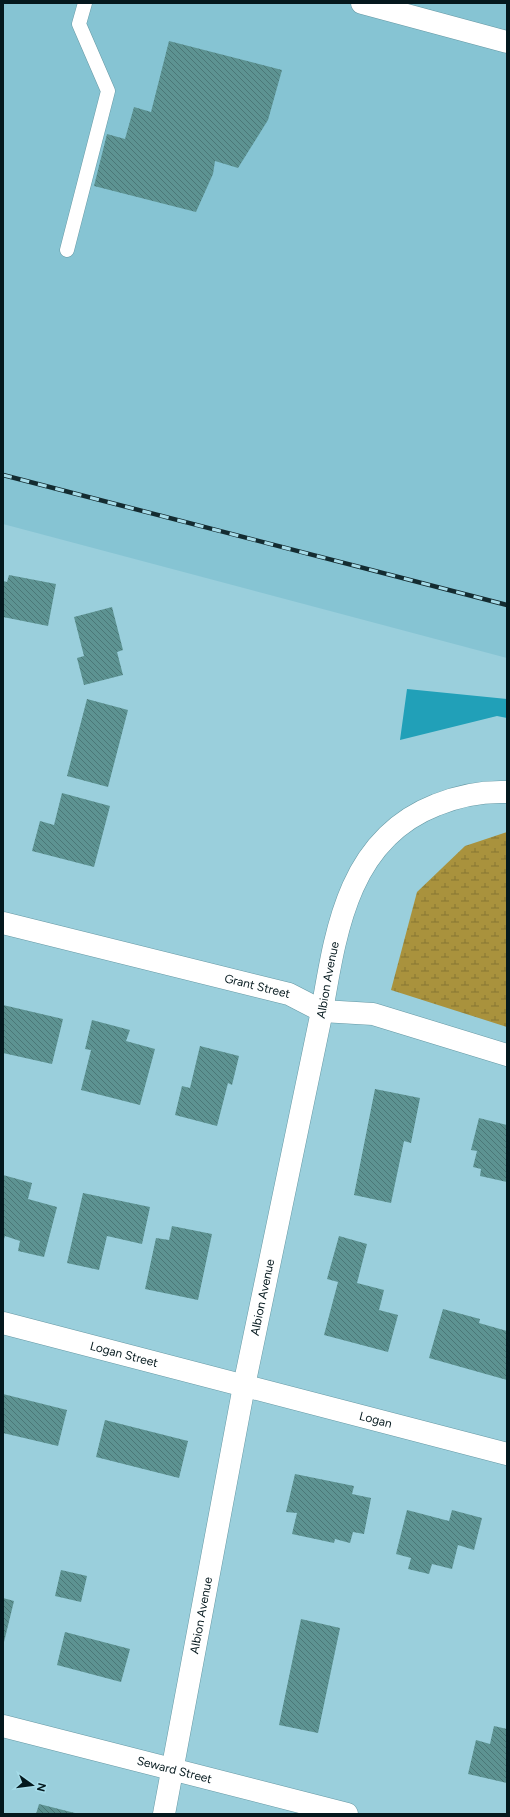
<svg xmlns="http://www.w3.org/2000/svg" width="510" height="1817" font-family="Figtree,sans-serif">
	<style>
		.built { fill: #86c4d3 }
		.wetland { fill: url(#wetland-marsh) }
		.water { fill: #21a0b8 }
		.building { fill: url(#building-back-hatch) }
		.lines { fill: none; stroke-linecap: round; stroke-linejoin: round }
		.service-casing { stroke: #6598a4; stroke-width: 15 }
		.minor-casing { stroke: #6598a4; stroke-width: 23 }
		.service { stroke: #fff; stroke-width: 14 }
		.minor { stroke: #fff; stroke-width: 22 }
		.rail-casing { stroke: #142c31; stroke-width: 4.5 }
		.rail { stroke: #a6dce9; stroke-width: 3; stroke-dasharray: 9; stroke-linecap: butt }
		.labels { text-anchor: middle; stroke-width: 3; stroke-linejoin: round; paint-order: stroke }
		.street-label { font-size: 12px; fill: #04181d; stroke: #a6dce9 }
	</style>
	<defs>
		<pattern id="wetland-marsh" width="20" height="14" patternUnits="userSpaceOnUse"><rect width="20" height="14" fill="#a9923d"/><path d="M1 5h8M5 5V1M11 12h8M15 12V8" fill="none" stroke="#877633"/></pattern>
		<pattern id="building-back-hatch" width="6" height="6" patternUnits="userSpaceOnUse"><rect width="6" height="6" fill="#5d9392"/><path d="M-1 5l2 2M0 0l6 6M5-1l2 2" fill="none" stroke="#4b7777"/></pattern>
	</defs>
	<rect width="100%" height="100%" fill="#9acfdc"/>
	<path class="built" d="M3 3H507V658L3 524Z"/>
	<path class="wetland" d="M507 832V1027L391 990 417 892 465 846Z"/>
	<path class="water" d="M407 689 507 699V718L497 716 400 740Z"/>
	<path class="building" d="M169 41 282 70 268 120 238 168 215 161 213 174 196 212 94 186 107 134 125 139 134 107 151 112Z
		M9 575 56 584 48 626 3 617V581L7 582Z
		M112 607 123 650 117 652 123 675 84 685 77 658 84 656 74 617Z
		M87 699 128 710 108 787 67 776Z
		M62 793 110 806 94 867 32 851 40 821 54 825Z
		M3 1005 63 1019 52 1064 3 1053Z
		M92 1020 130 1030 126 1041 155 1049 140 1105 81 1090 91 1050 85 1049Z
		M200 1046 239 1056 232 1085 228 1083 217 1126 175 1115 182 1086 190 1088Z
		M375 1089 420 1098 411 1143 404 1141 391 1203 354 1195Z
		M479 1118 507 1125V1182L480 1176 481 1169 473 1167 477 1151 471 1150Z
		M3 1175 32 1183 28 1199 57 1207 44 1257 18 1251 20 1241 5 1236 3 1242Z
		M83 1193 150 1207 142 1244 107 1236 99 1270 67 1263Z
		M172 1226 212 1234 198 1300 145 1289 156 1238 169 1240Z
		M339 1236 367 1244 357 1283 384 1290 379 1310 398 1315 388 1352 324 1335 338 1282 327 1279Z
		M443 1309 480 1319 479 1323 507 1331V1380L429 1358Z
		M3 1394 67 1410 58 1446 3 1433Z
		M105 1420 188 1441 179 1478 96 1457Z
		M295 1474 354 1486 352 1494 371 1498 364 1534 353 1532 350 1543 335 1539 334 1543 292 1534 297 1513 286 1512Z
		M407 1510 449 1521 452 1510 482 1518 474 1550 458 1545 452 1569 432 1564 429 1574 408 1569 411 1558 396 1554Z
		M61 1570 87 1576 81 1602 55 1596Z
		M3 1598 14 1601 4 1642H3Z
		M301 1619 340 1628 318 1733 279 1725Z
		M65 1632 130 1649 121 1682 57 1665Z
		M494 1726 507 1729V1783L468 1774 476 1740 490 1744Z
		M39 1804 75 1813V1814H36Z"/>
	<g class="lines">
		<defs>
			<path id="service" d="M67 250 108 91 79 24 85 3"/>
			<g id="minor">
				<path d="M362 3 507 42"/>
				<path id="s1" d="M3 923 289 994 322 1011 373 1014 507 1055"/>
				<path id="s2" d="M3 1323 507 1454"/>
				<path id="s3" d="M3 1726 347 1814"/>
				<path id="s4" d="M164 1814 244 1386 322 1011C336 929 349 839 436 805 460 795 481 791 507 792"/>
			</g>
		</defs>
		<use href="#service" class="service-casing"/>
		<use href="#minor" class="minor-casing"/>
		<use href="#service" class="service"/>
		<use href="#minor" class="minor"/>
		<defs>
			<path id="rail" d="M3 475 507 605"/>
		</defs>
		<use href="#rail" class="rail-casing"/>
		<use href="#rail" class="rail"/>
	</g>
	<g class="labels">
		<g class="street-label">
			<text dy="4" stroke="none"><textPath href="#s4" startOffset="850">Albion Avenue</textPath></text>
			<text dy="4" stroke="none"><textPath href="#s1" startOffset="262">Grant Street</textPath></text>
			<text dy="4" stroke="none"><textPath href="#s4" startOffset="526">Albion Avenue</textPath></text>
			<text dy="4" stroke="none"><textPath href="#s2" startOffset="125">Logan Street</textPath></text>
			<text dy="4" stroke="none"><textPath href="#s2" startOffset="385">Logan</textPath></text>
			<text dy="4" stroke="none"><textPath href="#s4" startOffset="202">Albion Avenue</textPath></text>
			<text dy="4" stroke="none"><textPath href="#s3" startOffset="177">Seward Street</textPath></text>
		</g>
	</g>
	<rect width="510" height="1817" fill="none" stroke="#04181d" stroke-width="8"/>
	<g transform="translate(32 1785) rotate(104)" stroke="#a6dce9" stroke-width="3" paint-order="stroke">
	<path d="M0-3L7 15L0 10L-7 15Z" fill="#04181d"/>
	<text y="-6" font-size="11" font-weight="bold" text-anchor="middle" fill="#04181d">N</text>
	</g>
</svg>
